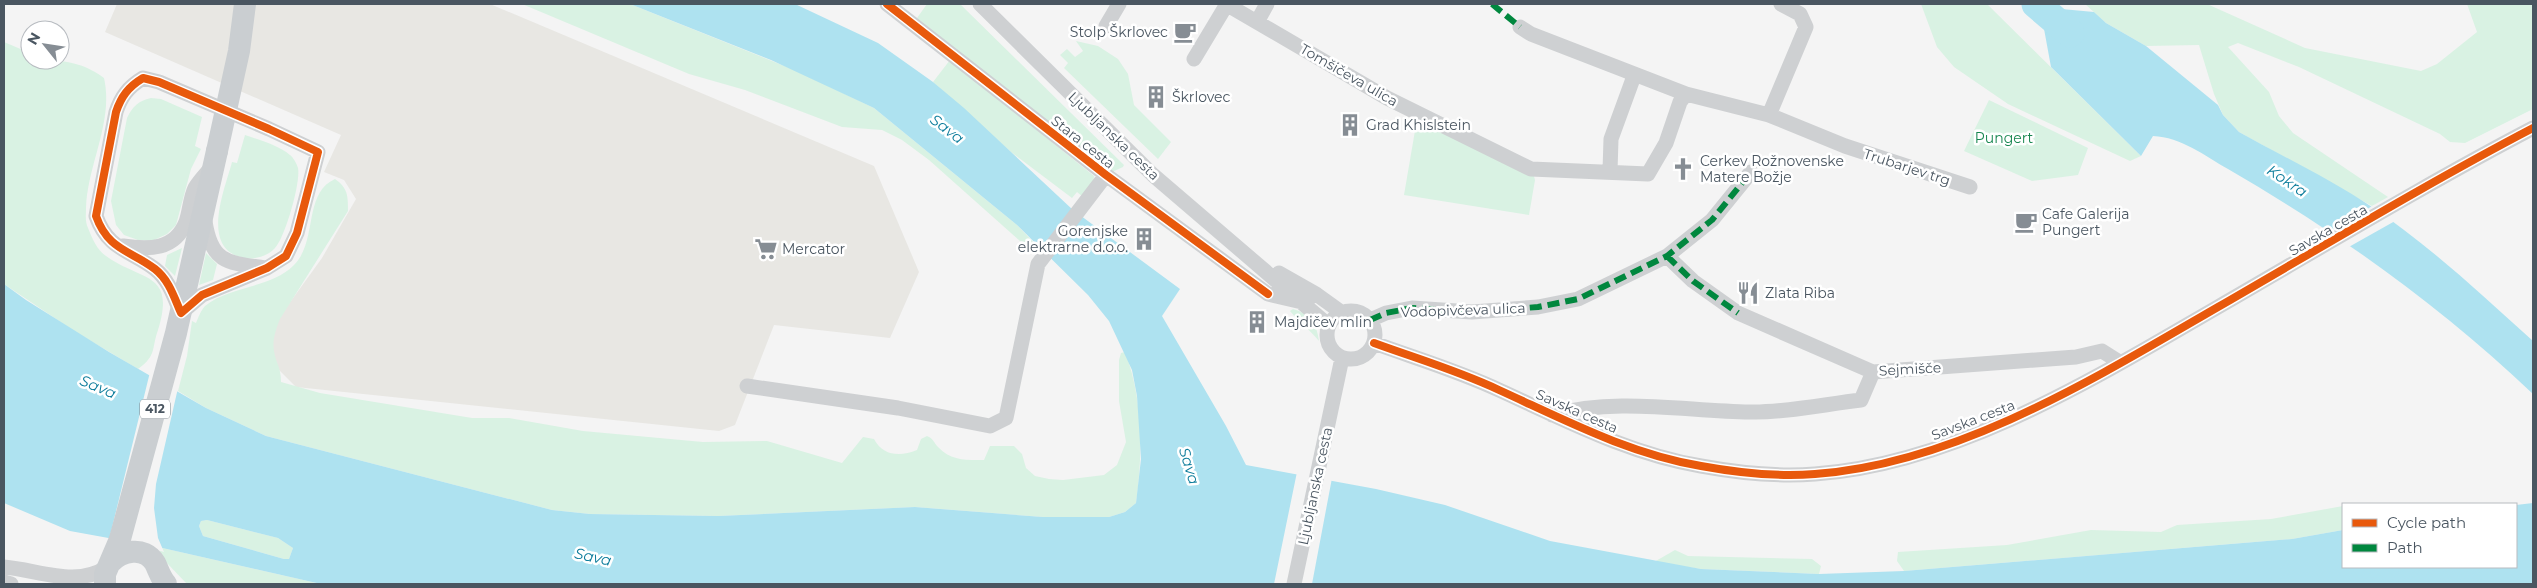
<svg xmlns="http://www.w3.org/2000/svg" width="2537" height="588" font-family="Montserrat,sans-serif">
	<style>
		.commercial { fill: #e8e7e3 }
		.green { fill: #d9f2e3 }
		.water { fill: #aee2f0; fill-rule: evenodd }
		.pier { fill: #f4f4f4 }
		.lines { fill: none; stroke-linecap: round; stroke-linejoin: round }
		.river { stroke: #aee2f0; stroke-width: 29 }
		.minor { stroke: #ced0d2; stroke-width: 15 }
		.primary { stroke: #caced1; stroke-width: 22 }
		.primary-bridge { stroke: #caced1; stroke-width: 22 }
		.quiet { stroke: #00873e; stroke-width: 6; stroke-dasharray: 12 6; stroke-linecap: butt }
		.cycleway-casing { stroke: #fff; stroke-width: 11 }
		.cycleway { stroke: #e8590c; stroke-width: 8 }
		.labels { text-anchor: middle; stroke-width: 5; stroke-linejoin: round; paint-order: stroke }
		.shield { fill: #fff; stroke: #808990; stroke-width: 1 }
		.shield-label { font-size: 12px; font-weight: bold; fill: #4a5661 }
		.poi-label { font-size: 14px; fill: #4a5661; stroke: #fff; text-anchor: start }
		.street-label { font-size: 14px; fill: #4a5661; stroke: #fff }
		.park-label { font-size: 14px; fill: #17864f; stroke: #fff }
		.water-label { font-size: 15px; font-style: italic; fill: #0c7c9b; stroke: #fff }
	</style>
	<rect width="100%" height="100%" fill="#f4f4f4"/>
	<path class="commercial" d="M117 4H490L874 166 919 272 890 338 774 325 735 425 719 431 296 387 257 348 322 258 356 199 344 180 324 172 341 135 105 32Z"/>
	<path class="green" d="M522 4H630L797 71 874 108 1017 225 1036 245 1020 241 929 160 902 140 882 130 842 127 745 90 689 74Z
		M927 4H960L1124 165 1123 167 1112 172 1103 167 917 18Z
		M1921 4H1987L2141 156 2130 161 2008 104 1954 67 1937 47Z
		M2085 4H2207L2305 48 2421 71 2437 64 2477 32 2467 4H2533V109L2465 143 2450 142 2440 134 2299 67 2238 43 2228 47 2269 92 2279 116 2293 133 2388 197 2372 206 2239 132 2223 115 2214 94 2199 45 2146 46 2106 23Z
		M1076 41 1098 46 1118 59 1128 74 1134 105 1171 142 1158 159 1064 68 1068 63 1060 55 1067 49 1075 57 1083 51Z
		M4 42 30 53V60C58 60 80 60 104 78 114 122 87 165 86 209 86 215 85 222 88 228 92 238 97 250 106 256 142 282 176 271 158 330 151 350 157 355 138 369L74 331 4 284Z
		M950 60 1094 176 1093 186 1083 197 1077 192 1072 198 1011 152 933 82Z
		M151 98 161 99 202 117 195 146 201 149 191 169 176 225 167 234 152 241 138 240 124 235 116 225 111 201 127 118C133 106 138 101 151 98Z
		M1989 100 2088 148 2078 175 2032 181 1964 151Z
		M1417 119 1533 173 1535 180 1529 215 1404 195Z
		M245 135C259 140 278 145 290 155 293 157 297 164 298 168 301 182 285 238 275 248 268 256 254 260 244 258 199 249 225 189 232 162L237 163Z
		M335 179C348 188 348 196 348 211L280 319C276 329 272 340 274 351 276 364 281 367 281 382L320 393 472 418H509L583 431 703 442 767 441 842 463 863 437 874 439C883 456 900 457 917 450L921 439 927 436C933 438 934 443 938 447 951 461 966 460 984 460L990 446H1014L1022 454 1026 468 1035 476 1049 479 1063 480 1104 475 1117 465 1126 442 1119 401V360L1121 353 1125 352C1143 398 1143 454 1136 503L1125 512 1109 517H1043L915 507 718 516 590 514 552 510 266 436 206 408 178 391 187 356 192 321 196 323C198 318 201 310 205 306 231 285 270 289 294 265 318 241 303 193 335 179Z
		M182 248 175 276 165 266 167 255Z
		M206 253 217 264 213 280 199 285Z
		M1293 309C1310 314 1317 324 1319 341 1310 330 1299 322 1290 311Z
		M2343 506V530L2292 539 1904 571 1897 561 1898 552 2007 545 2091 530 2161 532 2177 525 2271 519Z
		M207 520 278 538 293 548 289 559H284L203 536 199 526 201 521Z
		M158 547 321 584H187L164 560Z
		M1675 550 1688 556 1812 559 1821 566 1819 574 1701 569 1654 562Z"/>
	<path class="water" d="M630 4H795L878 43 933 82 964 108 1073 210 1180 289 1162 316 1226 426 1246 465 1376 489 1445 505 1550 541 1701 569 1819 574 1904 571 2292 539 2343 530V567H2516V505L2533 503V584H321L158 547 70 531 4 503V284L26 300 109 352 206 408 266 436 552 510 590 514 718 516 915 507 1043 517H1109L1125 512 1136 503 1141 459 1137 396 1132 370 1109 321 1088 295 1017 225 874 108 771 60ZM207 520 278 538 293 548 289 559H284L203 536 199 526 201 521Z
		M2040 7 2094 12 2106 23 2146 46 2218 105 2223 115 2239 132C2282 156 2332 180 2372 207 2430 246 2482 295 2533 341V394C2442 307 2337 232 2228 169 2205 156 2181 137 2153 136L2141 156 2051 67Z"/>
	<path class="pier" d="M2374 205 2395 221 2347 248 2326 233Z
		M150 372 178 388 156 484 154 508 158 538 164 552 110 536Z
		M1297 472 1332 478 1312 584H1274Z"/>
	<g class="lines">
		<path class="river" d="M2036 4 2070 33"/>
		<path class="minor" d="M887 4 1106 175 1268 294 1302 302 1316 294
			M980 4 1153 175 1328 325
			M1226 4 1387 98 1531 169 1648 174 1666 143 1680 102 1686 94
			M1257 22 1267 4
			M1106 26 1119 4
			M1520 27 1531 34 1686 94 1769 115 1845 146 1970 187
			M1194 59 1227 4
			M143 78 159 82 269 129 318 152 297 233 286 256 267 268 202 295 181 313C174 297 169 280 155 269 130 250 108 250 96 216L116 112C121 97 128 87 143 78Z
			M1769 115 1806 27 1800 14 1781 4
			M1610 171 1611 139 1634 76
			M205 221C211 263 228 263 266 268
			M123 246C149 250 175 250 186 222 190 211 190 198 195 188 199 181 205 175 210 169
			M1667 256 1693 281 1738 313 1873 372 2076 357 2102 351 2121 363
			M1279 273 1316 294 1341 312
			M1327 335a24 24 0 1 1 48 0a24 24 0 1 1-48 0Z
			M1370 320 1386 313 1412 308 1472 312 1538 307 1578 299 1667 256 1712 220 1751 172
			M1374 343C1415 358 1459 371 1499 390 1565 420 1629 454 1701 466 1739 473 1777 477 1815 474 1957 464 2097 377 2218 307 2322 247 2426 184 2533 128
			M747 386 898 408 990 426 1006 418 1038 264 1106 175
			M1552 415C1617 397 1684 411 1750 412 1784 413 1826 404 1861 400L1873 372
			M4 567C39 570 77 588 107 567
			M4 582 11 584
			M1294 584 1342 358"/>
		<path class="primary" d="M110 563C121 551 144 545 155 563 159 571 160 577 166 584
			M105 584V574L120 539 176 333 217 151"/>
		<path class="primary-bridge" d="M217 151 239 51 245 4"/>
		<path class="quiet" d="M1492 4 1520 27
			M1667 256 1693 281 1738 313
			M1370 320 1386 313 1412 308 1472 312 1538 307 1578 299 1667 256 1712 220 1751 172"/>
		<defs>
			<path id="cycleway" d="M887 4 1106 175 1268 294
				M143 78 159 82 269 129 318 152 297 233 286 256 267 268 202 295 181 313C174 297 169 280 155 269 130 250 108 250 96 216L116 112C121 97 128 87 143 78Z
				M1374 343C1415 358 1459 371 1499 390 1565 420 1629 454 1701 466 1739 473 1777 477 1815 474 1957 464 2097 377 2218 307 2322 247 2426 184 2533 128"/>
		</defs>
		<use href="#cycleway" class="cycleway-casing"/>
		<use href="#cycleway" class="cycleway"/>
	</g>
	<defs>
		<symbol id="cafe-bare" viewBox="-9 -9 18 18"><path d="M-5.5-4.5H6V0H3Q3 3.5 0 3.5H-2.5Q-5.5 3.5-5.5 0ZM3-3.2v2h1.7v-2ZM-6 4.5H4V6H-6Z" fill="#868d94" stroke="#fff" stroke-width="2.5" paint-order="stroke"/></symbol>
		<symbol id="building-bare" viewBox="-9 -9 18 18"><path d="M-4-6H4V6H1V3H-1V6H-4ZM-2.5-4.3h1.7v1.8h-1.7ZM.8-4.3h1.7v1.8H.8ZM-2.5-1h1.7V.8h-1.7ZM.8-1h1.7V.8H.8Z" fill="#868d94" stroke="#fff" stroke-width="2.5" paint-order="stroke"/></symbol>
		<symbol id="church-bare" viewBox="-9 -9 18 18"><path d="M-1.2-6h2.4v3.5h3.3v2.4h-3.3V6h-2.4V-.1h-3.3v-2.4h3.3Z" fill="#868d94" stroke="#fff" stroke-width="2.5" paint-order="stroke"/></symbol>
		<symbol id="supermarket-bare" viewBox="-9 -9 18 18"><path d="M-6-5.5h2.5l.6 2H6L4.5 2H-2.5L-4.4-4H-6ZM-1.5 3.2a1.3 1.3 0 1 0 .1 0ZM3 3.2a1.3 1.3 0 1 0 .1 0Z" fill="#868d94" stroke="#fff" stroke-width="2.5" paint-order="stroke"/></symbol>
		<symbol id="restaurant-bare" viewBox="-9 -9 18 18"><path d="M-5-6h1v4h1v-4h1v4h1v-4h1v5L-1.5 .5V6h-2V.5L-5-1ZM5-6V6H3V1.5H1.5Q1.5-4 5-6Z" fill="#868d94" stroke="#fff" stroke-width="2.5" paint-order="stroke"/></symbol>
	</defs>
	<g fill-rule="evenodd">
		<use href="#cafe-bare" x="1169" y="16" width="32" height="32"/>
		<use href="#building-bare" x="1140" y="81" width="32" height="32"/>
		<use href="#building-bare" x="1334" y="109" width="32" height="32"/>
		<use href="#church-bare" x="1667" y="153" width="32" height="32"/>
		<use href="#cafe-bare" x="2010" y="206" width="32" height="32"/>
		<use href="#building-bare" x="1128" y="223" width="32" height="32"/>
		<use href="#supermarket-bare" x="750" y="233" width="32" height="32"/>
		<use href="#restaurant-bare" x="1732" y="277" width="32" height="32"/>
		<use href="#building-bare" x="1241" y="306" width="32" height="32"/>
	</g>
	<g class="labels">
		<rect class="shield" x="140" y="399.5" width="30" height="19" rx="4"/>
		<g class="shield-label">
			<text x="155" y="413">412</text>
		</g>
		<g class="poi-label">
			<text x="1168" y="37" text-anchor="end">Stolp Škrlovec</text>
			<text x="1172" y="102">Škrlovec</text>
			<text x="1366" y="130">Grad Khislstein</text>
			<text x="1700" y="166">Cerkev Rožnovenske<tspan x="1700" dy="16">Matere Božje</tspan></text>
			<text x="2042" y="219">Cafe Galerija<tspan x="2042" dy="16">Pungert</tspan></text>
			<text x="1128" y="236" text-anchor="end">Gorenjske<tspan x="1128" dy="16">elektrarne d.o.o.</tspan></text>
			<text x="782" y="254">Mercator</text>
			<text x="1765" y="298">Zlata Riba</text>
			<text x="1274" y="327">Majdičev mlin</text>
		</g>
		<g class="street-label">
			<text transform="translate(1349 75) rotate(30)" y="5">Tomšičeva ulica</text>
			<text transform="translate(1114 136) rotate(44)" y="5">Ljubljanska cesta</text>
			<text transform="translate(1083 142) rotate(38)" y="5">Stara cesta</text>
			<text transform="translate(1907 167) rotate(18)" y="5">Trubarjev trg</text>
			<text transform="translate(2328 230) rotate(-30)" y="5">Savska cesta</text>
			<text transform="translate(1463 310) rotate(-2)" y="5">Vodopivčeva ulica</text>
			<text transform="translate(1910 369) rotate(-3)" y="5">Sejmišče</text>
			<text transform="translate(1577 411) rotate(24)" y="5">Savska cesta</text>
			<text transform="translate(1973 420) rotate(-21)" y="5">Savska cesta</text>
			<text transform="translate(1315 486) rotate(-78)" y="5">Ljubljanska cesta</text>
		</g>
		<g class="park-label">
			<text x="2004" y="143">Pungert</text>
		</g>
		<g class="water-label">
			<text transform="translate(947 129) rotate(37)" y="5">Sava</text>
			<text transform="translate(2287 181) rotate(34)" y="5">Kokra</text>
			<text transform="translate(98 387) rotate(23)" y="5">Sava</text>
			<text transform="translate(1189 466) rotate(73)" y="5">Sava</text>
			<text transform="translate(593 557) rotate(12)" y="5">Sava</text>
		</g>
	</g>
	<rect width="2537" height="588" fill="none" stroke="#4a5661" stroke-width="10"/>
	<rect x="2342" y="503" width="175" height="65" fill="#ffffff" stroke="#b7bbc0"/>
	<rect x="2352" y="519" width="25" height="8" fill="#e8590c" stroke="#b7bbc0"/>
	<text x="2387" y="528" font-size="15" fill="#4a5661">Cycle path</text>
	<rect x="2352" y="544" width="25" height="8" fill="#00873e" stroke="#b7bbc0"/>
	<text x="2387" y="553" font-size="15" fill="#4a5661">Path</text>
	<g transform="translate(45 45) rotate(300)"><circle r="24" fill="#ffffff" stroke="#b7bbc0"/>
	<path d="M0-4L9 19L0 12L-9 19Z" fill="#868d94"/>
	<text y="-8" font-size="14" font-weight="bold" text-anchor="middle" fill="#4a5661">N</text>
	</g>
</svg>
